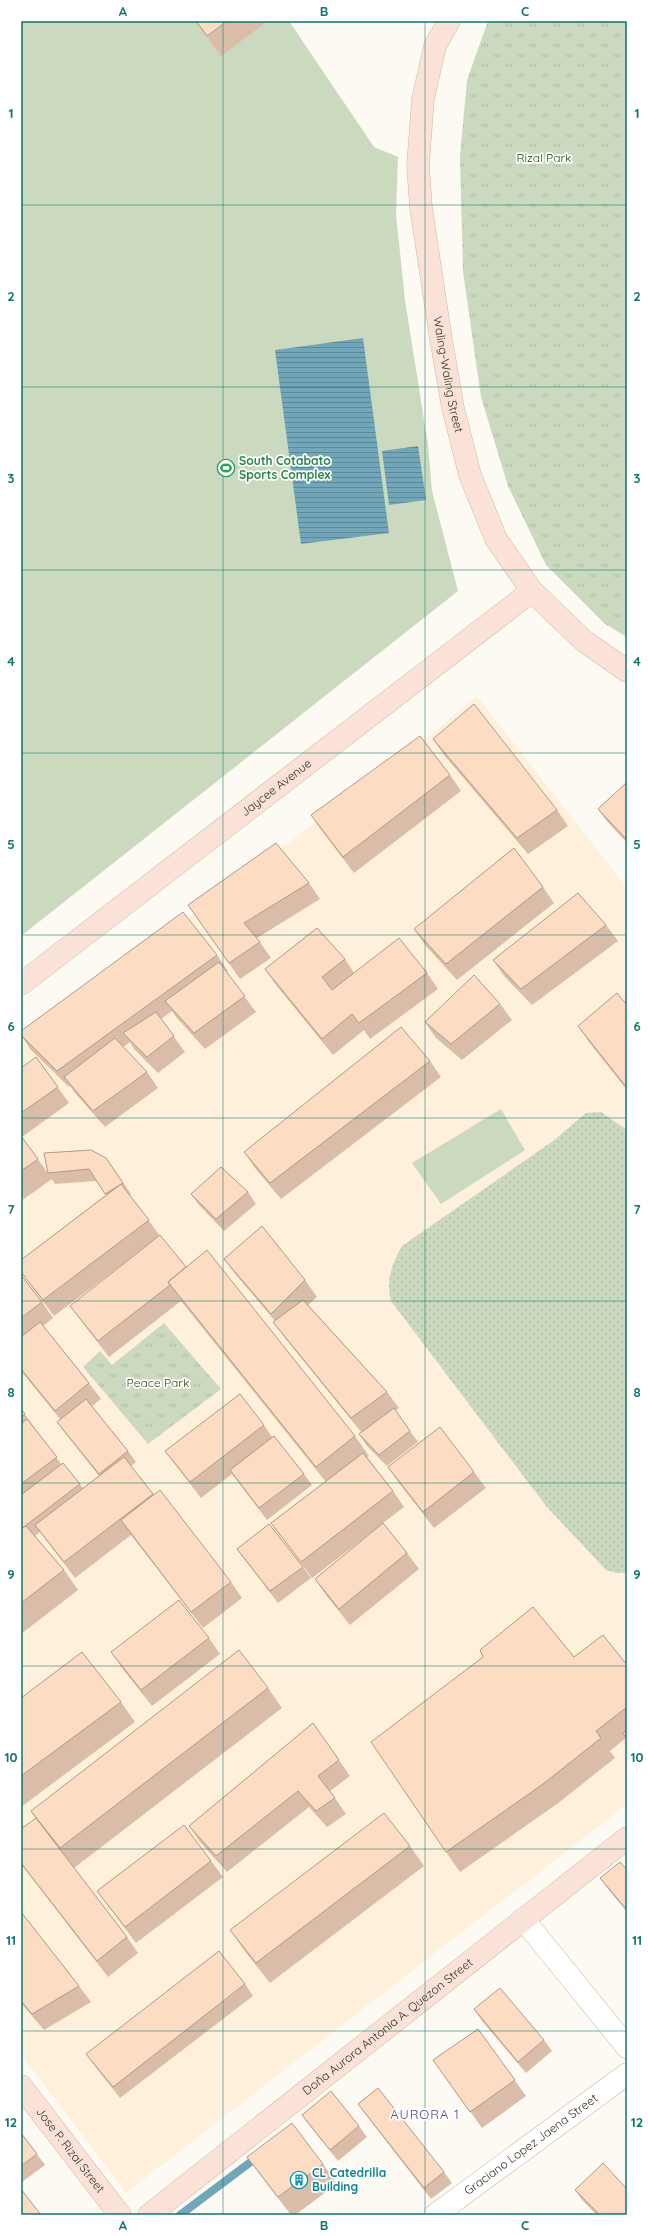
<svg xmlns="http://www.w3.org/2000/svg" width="648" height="2236" font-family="Quicksand,sans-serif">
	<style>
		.built { fill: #fef0da }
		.grass { fill: url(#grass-dots) }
		.park { fill: url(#park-tufts) }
		.garden { fill: #cbdabe }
		.water { fill: url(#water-rules) }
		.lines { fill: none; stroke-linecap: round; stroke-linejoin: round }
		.stream { stroke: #72a6b9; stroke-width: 8 }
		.street-casing { stroke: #ccba9d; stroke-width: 23 }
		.secondary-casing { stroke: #ccba9d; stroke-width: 23 }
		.street { stroke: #fff; stroke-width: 22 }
		.secondary { stroke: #fbe2d9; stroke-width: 22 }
		.wall { fill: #dabda9 }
		.building { fill: #fddcc4; stroke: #b19a89 }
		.grid { fill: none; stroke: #0f766e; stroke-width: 1; stroke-opacity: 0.55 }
		.labels { text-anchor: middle; stroke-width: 3.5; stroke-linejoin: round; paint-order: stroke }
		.park-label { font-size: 12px; fill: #2c4708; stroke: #fff }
		.street-label { font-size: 12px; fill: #373024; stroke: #fff }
		.leisure-label { font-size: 12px; font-weight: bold; fill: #27864d; stroke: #fff; text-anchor: start }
		.culture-label { font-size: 12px; font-weight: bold; fill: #0d838f; stroke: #fff; text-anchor: start }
		.neighbourhood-label { font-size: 13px; letter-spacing: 1px; fill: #544a88; stroke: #fff }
		.neatline { fill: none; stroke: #0f766e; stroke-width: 1.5 }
		.grid-label { font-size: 13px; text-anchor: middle; font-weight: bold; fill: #0f766e }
	</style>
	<defs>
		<pattern id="grass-dots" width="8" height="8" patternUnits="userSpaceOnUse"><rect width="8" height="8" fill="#cbdabe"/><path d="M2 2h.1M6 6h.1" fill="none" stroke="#afbba3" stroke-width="1.8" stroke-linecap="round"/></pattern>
		<pattern id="park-tufts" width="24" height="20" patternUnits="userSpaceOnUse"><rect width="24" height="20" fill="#cbdabe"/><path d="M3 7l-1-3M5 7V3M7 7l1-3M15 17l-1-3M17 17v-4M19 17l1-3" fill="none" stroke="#afbba3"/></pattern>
		<pattern id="water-rules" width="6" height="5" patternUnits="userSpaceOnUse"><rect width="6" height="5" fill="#72a6b9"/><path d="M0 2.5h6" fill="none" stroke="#5e8896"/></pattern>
	</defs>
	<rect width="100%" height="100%" fill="#fdf9f3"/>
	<path class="built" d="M477 696 627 888V1804L126 2193 21 2054V1045L428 737Z"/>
	<path class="grass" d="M601 1112 627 1130 626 1573H616L606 1570 546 1506 391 1301C386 1279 391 1266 402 1246L553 1141 586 1113Z"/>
	<path class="park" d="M488 21H627V637L605 624 546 565 508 486 481 397 463 272 460 156 467 80Z
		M164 1323 221 1389 148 1444 83 1367 100 1351 112 1365Z"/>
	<path class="garden" d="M21 21H289L374 147 398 157 396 214 405 300 428 445 432 491 458 591 21 936Z
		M501 1109 525 1150 441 1204 412 1163Z"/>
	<path class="water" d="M363 338 389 533 301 544 275 350Z
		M418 446 426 500 389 505 382 451Z"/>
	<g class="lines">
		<path class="stream" d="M180 2215 252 2161"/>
		<defs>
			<g id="street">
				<path d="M523 1919 627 2047"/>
				<path id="s1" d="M435 2215 627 2074"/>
			</g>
			<g id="secondary">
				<path id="s2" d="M449 21 435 46 423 99 418 165 421 208 441 339 453 408 470 475 496 539 532 591 584 641 627 671"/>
				<path id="s3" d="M21 984 532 591"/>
				<path id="s4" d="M21 2086 120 2215"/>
				<path id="s5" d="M149 2215 627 1838"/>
			</g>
		</defs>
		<use href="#street" class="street-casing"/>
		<use href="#secondary" class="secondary-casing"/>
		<use href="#street" class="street"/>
		<use href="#secondary" class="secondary"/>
	</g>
	<path class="wall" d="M195 21H268L221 56Z
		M433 739 557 810 568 826 528 854 444 755Z
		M450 775 461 791 354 873 322 831 311 815Z
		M627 782V843L606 820 598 809Z
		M309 883 320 899 257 938 271 958 240 979 188 905Z
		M543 887 554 903 457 980 425 945 414 929Z
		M606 925 618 941 532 1005 504 976 493 960Z
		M217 955 228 971 226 972 256 1012 205 1049 176 1017 172 1011 161 1019 185 1052 158 1073 134 1049 130 1042 123 1047 147 1072 158 1088 105 1127 75 1093 70 1086 69 1087 30 1049 21 1035V1031Z
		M345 959 354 973H427L438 989 370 1039 364 1030 333 1055 276 985 265 969Z
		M500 1004 512 1020 462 1060 436 1038 425 1022Z
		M627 1005V1090L589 1042 578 1026Z
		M36 1057 69 1103 22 1137 52 1179 21 1201V1068Z
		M430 1061 441 1077 281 1199 255 1168 244 1152Z
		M106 1158 131 1194 130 1195 160 1236 54 1316 21 1272V1260L106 1195 96 1181 55 1184 48 1173Z
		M248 1192 256 1204 224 1231 199 1205 191 1194Z
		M224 1259 305 1280 317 1297 308 1305 387 1392 399 1408 395 1411 418 1442 387 1466 367 1446 359 1434 362 1433 285 1338 273 1322 275 1321 236 1275Z
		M186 1267 355 1436 369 1456 367 1457 393 1491 404 1507 383 1523 407 1553 419 1569 350 1625 326 1595 315 1579 376 1529 312 1578 283 1539 271 1523 326 1482 181 1301 109 1357 82 1322 70 1306Z
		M21 1275 42 1302 53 1318 43 1326 89 1383 101 1399 92 1406 128 1451 136 1462 131 1466 154 1495 231 1582 242 1598 203 1628 131 1535 75 1578 40 1532 35 1536 64 1570 78 1590 21 1634V1409L61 1464 80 1484 83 1488 99 1476 65 1433 57 1422 60 1419 21 1371Z
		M264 1425 272 1437 304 1474 312 1485 267 1520 232 1474 201 1498 177 1467 165 1451Z
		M388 1467 474 1472 486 1488 434 1528 399 1483Z
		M237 1549 303 1567 311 1578 278 1603 245 1560Z
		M209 1638 220 1654 152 1706 122 1668 111 1652Z
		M627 1665V1740L626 1738 610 1751 615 1758 557 1804 460 1872 446 1852Z
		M268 1688 282 1708 74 1868 127 1937 138 1953 108 1977 21 1864V1829L36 1819 31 1811Z
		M21 1698 121 1702 135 1722 21 1807Z
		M313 1723 350 1776 330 1791 346 1814 327 1827 309 1807 227 1872 200 1842 189 1826Z
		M410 1846 424 1866 270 1983 244 1950 230 1930Z
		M211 1861 223 1877 136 1943 97 1891Z
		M627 1870V1912L608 1889 600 1878Z
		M21 1912 79 1986 91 2002 44 2030 21 2003Z
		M245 1984 253 1996 120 2098 94 2065 86 2054Z
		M474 2009 544 2040 552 2051 526 2073 482 2021Z
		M478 2029 526 2096 482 2128 433 2060Z
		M358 2104 444 2172 452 2183 431 2199 366 2115Z
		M302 2115 359 2126 367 2137 338 2161 310 2126Z
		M21 2133 45 2165 22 2182 21 2181Z
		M247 2157 323 2164 337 2184 295 2215H291L261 2176Z
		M575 2190 627 2215H597L583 2201Z"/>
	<path class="building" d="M196 21H227L207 36Z
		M474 704 557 810 517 838 433 739Z
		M420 736 450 775 343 857 311 815Z
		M627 782V840L598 809Z
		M276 843 309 883 244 923 260 942 229 963 188 905Z
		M514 848 543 887 446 964 414 929Z
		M578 893 606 925 521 989 493 960Z
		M183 912 217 955 57 1071 21 1035V1031Z
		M317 928 345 959 322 977 332 990 399 938 427 973 359 1023 352 1014 322 1039 265 969Z
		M219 962 245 996 194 1033 165 1001Z
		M474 975 500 1004 451 1044 425 1022Z
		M617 993 627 1005V1088L578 1026Z
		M156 1012 174 1036 147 1057 123 1033Z
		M401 1027 430 1061 270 1183 244 1152Z
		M115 1038 147 1072 93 1111 64 1077Z
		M36 1057 58 1087 21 1113V1068Z
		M21 1136 38 1159 21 1171Z
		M91 1150 106 1158 123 1183 105 1194 89 1169 48 1173 44 1153Z
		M221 1167 248 1192 216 1219 191 1194Z
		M121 1184 149 1220 43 1300 21 1272V1260Z
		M262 1226 305 1280 271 1314 224 1259Z
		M160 1235 186 1267 168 1282 170 1285 98 1341 70 1306Z
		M207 1250 355 1436 316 1467 168 1282Z
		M21 1275 42 1302 21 1318Z
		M303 1300 387 1392 351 1418 273 1322Z
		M40 1322 89 1383 55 1411 21 1369V1337Z
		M240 1394 264 1425 190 1482 165 1451Z
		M86 1399 128 1451 99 1474 57 1422Z
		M394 1408 410 1431 379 1455 359 1434Z
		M21 1409 25 1414 21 1417Z
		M27 1419 57 1457 21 1484V1424Z
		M440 1427 474 1472 423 1512 388 1467Z
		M274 1436 304 1474 259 1508 230 1470Z
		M363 1453 393 1491 301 1562 271 1523Z
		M124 1457 153 1494 64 1562 35 1525Z
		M63 1463 80 1484 21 1529V1495Z
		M160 1490 231 1582 191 1612 121 1520Z
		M383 1523 407 1553 339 1609 315 1579Z
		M269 1524 303 1567 270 1591 237 1549Z
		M26 1526 64 1570 21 1603V1529Z
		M179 1600 209 1638 141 1690 111 1652Z
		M533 1607 574 1657 603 1635 627 1665V1707L596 1731 601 1738 543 1784 446 1852 371 1742 483 1657 480 1650Z
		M239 1650 268 1688 60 1848 31 1811Z
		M82 1652 121 1702 21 1776V1698Z
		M313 1723 339 1760 318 1776 335 1798 316 1811 298 1791 216 1856 189 1826Z
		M627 1730V1740L623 1733Z
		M384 1813 410 1846 256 1963 230 1930Z
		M36 1818 127 1937 97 1961 21 1863V1829Z
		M184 1825 211 1861 125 1927 97 1891Z
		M620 1862 627 1870V1910L600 1878Z
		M21 1912 79 1986 32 2014 21 2001Z
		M219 1951 245 1984 113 2087 86 2054Z
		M500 1988 544 2040 518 2062 474 2009Z
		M478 2029 515 2080 470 2112 433 2060Z
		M378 2088 444 2172 424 2188 358 2104Z
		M331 2091 359 2126 330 2150 302 2115Z
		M292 2123 323 2164 278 2197 247 2157Z
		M21 2133 37 2154 21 2166Z
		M603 2163 627 2189V2215H600L575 2190Z
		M21 2189 41 2215H21Z"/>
	<path class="grid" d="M223 21V2215M425 21V2215M21 205H627M21 387H627M21 570H627M21 753H627M21 935H627M21 1118H627M21 1301H627M21 1483H627M21 1666H627M21 1849H627M21 2031H627"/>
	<defs>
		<symbol id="stadium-ring" viewBox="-11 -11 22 22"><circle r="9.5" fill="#fff" stroke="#2e9e5b" stroke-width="1.5"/><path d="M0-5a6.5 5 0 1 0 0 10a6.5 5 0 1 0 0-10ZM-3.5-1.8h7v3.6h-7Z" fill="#2e9e5b"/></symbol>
		<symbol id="building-ring" viewBox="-11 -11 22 22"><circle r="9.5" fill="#fff" stroke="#0f9aa8" stroke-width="1.5"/><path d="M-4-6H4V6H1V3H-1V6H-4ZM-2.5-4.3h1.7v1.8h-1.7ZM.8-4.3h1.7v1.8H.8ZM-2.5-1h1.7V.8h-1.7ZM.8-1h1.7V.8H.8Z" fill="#0f9aa8"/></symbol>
	</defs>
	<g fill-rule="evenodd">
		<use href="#stadium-ring" x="216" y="458" width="20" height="20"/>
		<use href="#building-ring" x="289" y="2170" width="20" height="20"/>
	</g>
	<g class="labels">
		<g class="park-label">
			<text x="544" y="162">Rizal Park</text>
			<text x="158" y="1387">Peace Park</text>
		</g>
		<g class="street-label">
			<text dy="4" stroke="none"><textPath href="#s2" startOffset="361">Waling-Waling Street</textPath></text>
			<text dy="4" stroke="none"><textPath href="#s3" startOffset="322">Jaycee Avenue</textPath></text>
			<text dy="4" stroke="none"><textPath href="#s5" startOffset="304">Doña Aurora Antonia A. Quezon Street</textPath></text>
			<text dy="4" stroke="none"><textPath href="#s1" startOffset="119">Graciano Lopez Jaena Street</textPath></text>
			<text dy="4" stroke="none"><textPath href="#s4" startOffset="81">Jose P. Rizal Street</textPath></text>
		</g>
		<g class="leisure-label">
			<text x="239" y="465">South Cotabato<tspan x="239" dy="14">Sports Complex</tspan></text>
		</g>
		<g class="culture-label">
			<text x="312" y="2177">CL Catedrilla<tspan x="312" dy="14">Building</tspan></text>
		</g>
		<g class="neighbourhood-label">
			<text x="425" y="2119">AURORA 1</text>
		</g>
	</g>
	<rect width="648" height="2236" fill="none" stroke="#ffffff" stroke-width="44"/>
	<rect x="22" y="22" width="604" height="2192" class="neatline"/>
	<g class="grid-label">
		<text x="123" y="16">A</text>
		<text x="324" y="16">B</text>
		<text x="525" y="16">C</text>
		<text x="11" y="118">1</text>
		<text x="637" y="118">1</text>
		<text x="11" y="301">2</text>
		<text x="637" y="301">2</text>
		<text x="11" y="483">3</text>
		<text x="637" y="483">3</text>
		<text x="11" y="666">4</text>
		<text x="637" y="666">4</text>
		<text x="11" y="849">5</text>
		<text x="637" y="849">5</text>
		<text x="11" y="1031">6</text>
		<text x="637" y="1031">6</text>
		<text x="11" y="1214">7</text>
		<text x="637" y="1214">7</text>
		<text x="11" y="1397">8</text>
		<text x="637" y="1397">8</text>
		<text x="11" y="1579">9</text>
		<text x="637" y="1579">9</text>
		<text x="11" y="1762">10</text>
		<text x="637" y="1762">10</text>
		<text x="11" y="1945">11</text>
		<text x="637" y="1945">11</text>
		<text x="11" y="2127">12</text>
		<text x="637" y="2127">12</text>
		<text x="123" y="2230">A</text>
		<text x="324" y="2230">B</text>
		<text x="525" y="2230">C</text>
	</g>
</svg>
